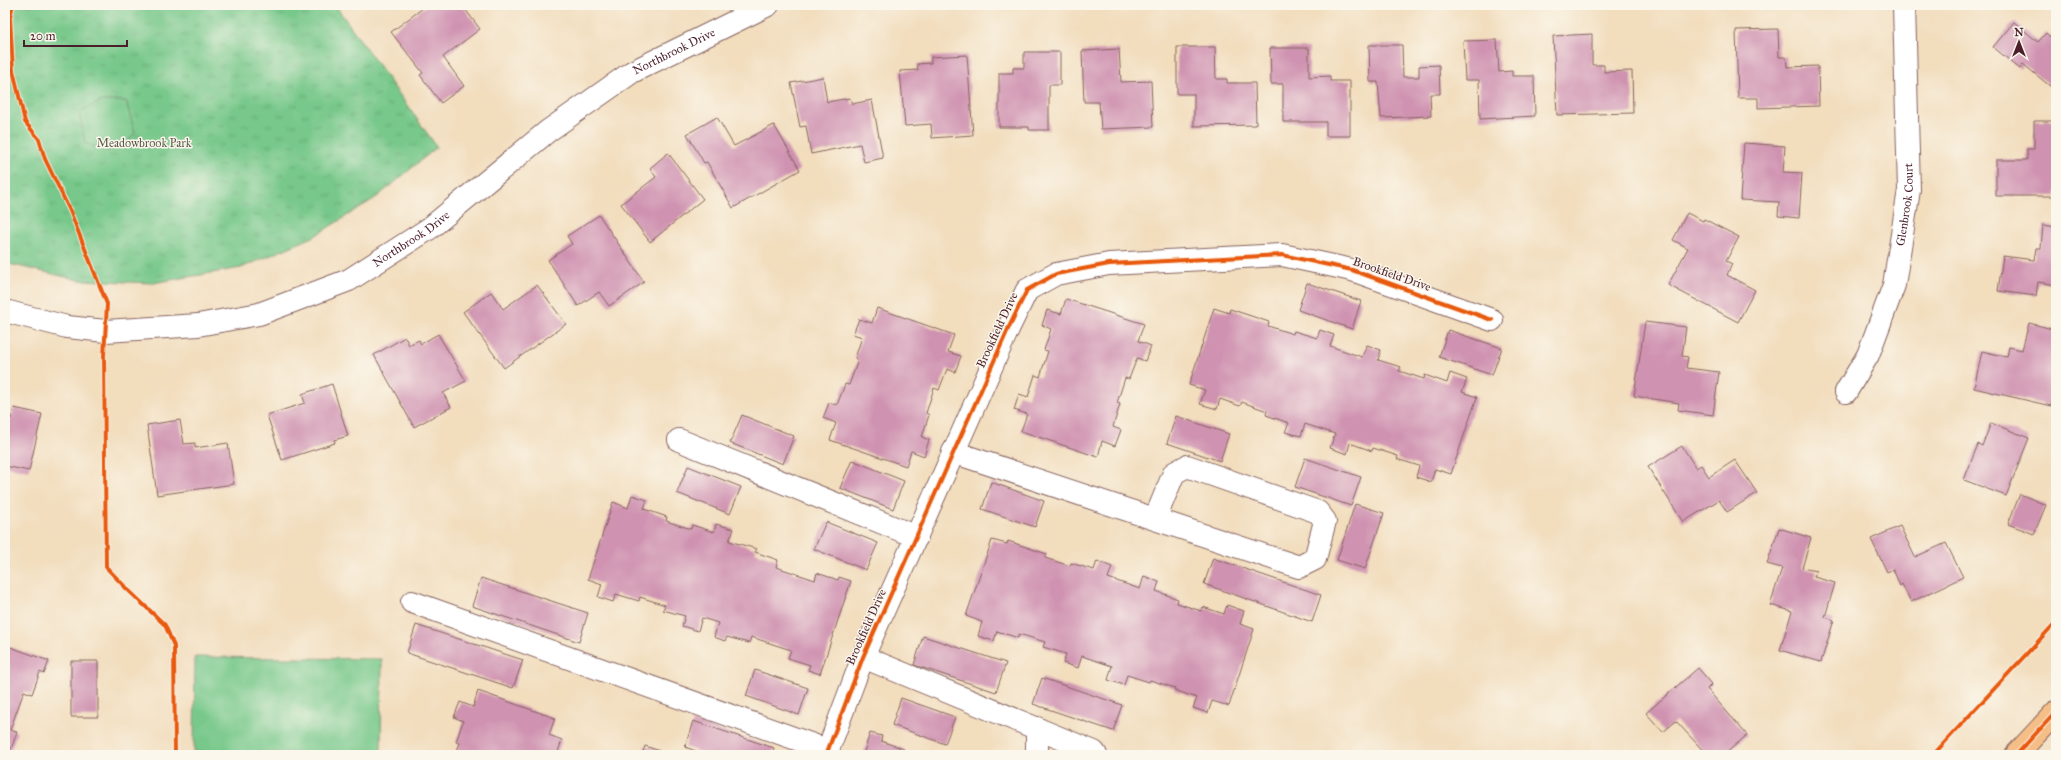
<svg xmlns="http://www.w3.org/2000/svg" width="2061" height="760" font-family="'IM FELL Great Primer',serif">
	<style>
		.park { fill: url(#park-tufts); stroke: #60745a }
		.pitch { fill: #77c88a; stroke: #60745a }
		.building { fill: #cf92b0 }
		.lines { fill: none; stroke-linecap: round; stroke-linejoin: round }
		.minor-casing { stroke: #85625e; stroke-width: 24 }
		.major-casing { stroke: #85625e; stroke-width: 24 }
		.minor { stroke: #fff; stroke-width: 22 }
		.major { stroke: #f6be87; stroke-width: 22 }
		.cycleway-casing { stroke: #fbf7ec; stroke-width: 6 }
		.cycleway { stroke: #e8590c; stroke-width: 4 }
		.labels { text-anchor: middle; stroke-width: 3; stroke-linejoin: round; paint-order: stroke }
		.street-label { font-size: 12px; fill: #4a1f2b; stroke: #fbf7ec }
		.park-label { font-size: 12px; fill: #5a5a4c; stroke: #fbf7ec }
	</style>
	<defs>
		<pattern id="park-tufts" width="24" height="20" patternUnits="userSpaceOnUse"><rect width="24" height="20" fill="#77c88a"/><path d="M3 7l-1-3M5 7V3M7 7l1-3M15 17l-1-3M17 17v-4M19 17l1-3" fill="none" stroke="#68ab77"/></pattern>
	</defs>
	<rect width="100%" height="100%" fill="#fbf7ec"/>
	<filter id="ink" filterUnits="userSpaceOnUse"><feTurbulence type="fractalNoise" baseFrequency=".025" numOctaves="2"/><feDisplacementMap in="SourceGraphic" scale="8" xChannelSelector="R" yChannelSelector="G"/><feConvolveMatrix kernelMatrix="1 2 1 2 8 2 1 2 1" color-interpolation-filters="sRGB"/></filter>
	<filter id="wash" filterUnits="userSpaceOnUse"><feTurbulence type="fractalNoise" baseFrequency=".012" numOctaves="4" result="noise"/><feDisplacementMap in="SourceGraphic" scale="16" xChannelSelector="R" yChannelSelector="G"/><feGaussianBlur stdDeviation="0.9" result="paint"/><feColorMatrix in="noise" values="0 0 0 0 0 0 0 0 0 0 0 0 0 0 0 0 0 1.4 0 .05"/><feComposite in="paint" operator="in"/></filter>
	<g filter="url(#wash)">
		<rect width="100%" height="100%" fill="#f2ddbd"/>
		<path class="park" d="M5 5H335L437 147 377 197 313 237 241 268 152 283 79 280 5 263Z"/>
		<path class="pitch" d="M102 101H126L135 133 125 144 108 151 85 143 79 112Z
			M195 657 382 659 381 754 194 752Z"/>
		<g id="blocks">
			<path class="building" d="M427 5H462L480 29 443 57 464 86 441 103 420 75 423 73 391 32Z
				M2014 22 2038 42 2046 33 2050 37 2056 30V91L2023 64 2020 69 1993 47Z
				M1778 29 1779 57H1786L1787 67 1818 66 1819 106 1758 108V98H1738L1736 30Z
				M1592 34V65H1604V72L1632 71 1633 113 1557 115 1553 36Z
				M1497 40 1499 72 1512 71V76H1534L1535 116 1480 119 1479 80H1465L1463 41Z
				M1369 45H1402L1403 77H1419V66L1439 65 1440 94H1430L1431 116 1381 118 1378 82H1370Z
				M1177 47H1215L1216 79H1227V83H1255L1256 125 1194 126V94H1177Z
				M1270 48H1309V77L1330 76V81H1350V136H1326V122H1283V84H1271Z
				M1119 49 1121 82 1151 81 1153 127 1101 129 1099 102H1084L1082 51Z
				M1024 52H1060V85H1049V130H1029V127H999V73H1013V68H1024Z
				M967 55 973 135 932 138 931 124 905 126 900 71 918 70 917 64 931 63V57Z
				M823 77 827 102 850 98 852 104 872 100 883 158 864 162 860 144 811 154 806 126 800 127 791 83Z
				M717 117 734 146 774 125 800 170 733 208 707 162 704 163 687 134Z
				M2034 121H2056V196H1996V160H2027V149H2034Z
				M1744 143 1785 146 1783 172 1802 173 1799 218 1778 216 1779 202 1740 200Z
				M668 153 703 199 650 242 621 204 656 177 650 168Z
				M1687 213 1703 221 1704 219 1739 237 1726 261 1732 264 1727 275 1755 290 1738 322 1668 285 1688 248 1673 240Z
				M599 215 644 282 609 306 599 292 578 306 548 260 572 244 567 236Z
				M2043 225 2056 227V285L2038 282 2036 296 1998 291 2003 256 2034 260 2036 248H2041Z
				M1307 283 1361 301 1352 329 1298 310Z
				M537 285 566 324 504 368 463 312 491 292 503 309Z
				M1066 299 1144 324 1138 341 1151 346 1145 361 1137 358 1129 379 1125 378 1117 403 1120 404 1113 427 1121 430 1115 446 1102 441 1098 457 1021 431 1027 414 1014 410 1019 394 1028 397 1035 375 1040 377 1048 351 1044 350 1051 329 1042 325 1047 310 1061 314Z
				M877 308 954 335 948 352 961 356 955 372 947 369 939 390 934 388 926 413 929 415 922 437 929 440 924 456 911 451 906 466 830 440 836 423 823 418 829 403 837 405 845 384 849 385 858 360 855 358 862 337 853 334 859 319 872 323Z
				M1214 308 1229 313 1230 309 1269 322 1268 326 1293 334 1294 331 1317 338 1320 330 1334 335 1330 346 1362 357 1367 345 1381 350 1378 360 1401 367 1399 371 1424 379 1425 375 1447 383 1450 373 1467 379 1462 392 1477 397 1451 474 1435 469 1431 482 1416 477 1419 466 1397 459 1398 456 1373 448 1372 451 1350 443 1347 454 1330 448 1335 434 1305 424 1301 436 1285 432 1289 423 1266 415 1267 411 1242 402 1240 406 1220 399 1217 409 1200 404 1205 390 1189 385Z
				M1645 322 1686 327 1682 356 1688 357 1686 368 1719 372 1713 415 1678 410 1679 403 1634 396Z
				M2029 323 2056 330V386L2051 406 1974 388 1982 351 2007 357 2009 347 2022 350Z
				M1448 330 1502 348 1492 375 1439 357Z
				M438 334 466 381 443 393 451 407 414 427 374 355 405 337 409 345 419 340 421 344Z
				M332 384 348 436 334 440 335 443 282 460 267 415 305 403 302 394Z
				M14 408 42 414 29 471 5 466V417L11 419Z
				M742 415 794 436 783 464 730 443Z
				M1176 416 1229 434 1220 461 1167 443Z
				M180 420 184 444 195 443V448L228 443 234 484 157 495 147 425Z
				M1991 423 2029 438 2006 496 1964 480 1978 444 1982 446Z
				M1682 446 1696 468 1701 465 1709 477 1735 460 1757 493 1727 512 1719 500 1683 522 1648 467Z
				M1305 458 1361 477 1351 506 1295 487Z
				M852 460 904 481 893 509 840 488Z
				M688 466 741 487 730 514 677 493Z
				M991 482 1044 501 1035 527 982 509Z
				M2020 494 2046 505 2034 534 2008 524Z
				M632 495 647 500 644 509 667 517 666 521 691 529 692 525 714 532 716 524 734 529 729 541 757 549 755 552 778 560 776 567 815 580 817 573 838 580 839 577 851 581 820 674 808 670 810 665 788 658 791 650 751 637 749 643 727 637 725 641 714 637 718 623 702 618 698 631 682 626 685 616 663 610 665 605 640 597 639 601 616 594 613 602 598 597 602 584 588 579 613 502 628 508Z
				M1355 504 1384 513 1365 569 1337 560Z
				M826 522 878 543 866 570 814 549Z
				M1900 526 1915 557 1946 543 1963 577 1911 602 1902 584 1900 586 1893 569 1887 572 1871 539Z
				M1779 528 1811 538 1802 568 1816 571 1814 577 1835 583 1825 617 1834 620 1821 662 1780 650 1792 611 1770 605 1782 568 1767 564Z
				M992 540 1007 544 1008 541 1047 554 1045 558 1070 566 1071 563 1094 570 1097 561 1112 567 1108 578 1140 589 1144 576 1159 582 1156 591 1178 599 1177 603 1201 611 1203 607 1224 614 1227 605 1244 611 1240 624 1254 629 1229 706 1212 701 1208 713 1193 708 1197 698 1174 690 1175 688 1150 680 1149 682 1127 675 1124 685 1108 680 1112 666 1082 656 1078 668 1063 663 1066 654 1043 647 1045 642 1019 634 1018 638 997 631 994 641 978 636 982 622 966 616Z
				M1213 558 1321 595 1312 622 1204 584Z
				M481 578 588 613 579 642 472 606Z
				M416 625 523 660 513 688 407 653Z
				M923 636 1006 663 996 692 914 665Z
				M5 645 49 661 44 674 40 672 32 694 24 691 10 730 17 732 9 755H5Z
				M71 661H98V717H71Z
				M1698 668 1712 684 1707 689 1747 735 1724 755H1707L1676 721 1663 732 1646 713Z
				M755 670 808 688 799 715 746 696Z
				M1042 678 1122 705 1113 731 1033 704Z
				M478 691 555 718 549 735 562 740 557 755 548 752 547 755H455L460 743 456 742 463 721 454 717 460 702 473 707Z
				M901 698 955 717 945 744 892 725Z
				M693 721 774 748 772 755H707L685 747Z
				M870 733 882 736 881 741 904 749 901 755H863Z
				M645 746 660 751 659 755H642Z"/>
		</g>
	</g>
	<g filter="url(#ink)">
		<use href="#blocks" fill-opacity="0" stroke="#85625e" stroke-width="1"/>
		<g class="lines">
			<defs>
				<g id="minor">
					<path id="s1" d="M5 311 67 327 106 331 198 325 259 314 349 280 430 228 548 131 632 72 768 5"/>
					<path id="s2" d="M1846 392 1868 355 1894 285 1909 190 1904 5"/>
					<path d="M679 440 917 537"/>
					<path d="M953 452 1299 567 1315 559 1325 521 1318 512 1187 466 1174 473 1155 519"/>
					<path d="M412 602 827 750"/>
					<path d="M863 657 1094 752 1096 755"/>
					<path d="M1037 728V755"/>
					<path d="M826 755 863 657 1009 327 1027 290 1056 274 1109 264 1282 255 1352 270 1492 320"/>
				</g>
				<path id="major" d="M2016 755 2056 712"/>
			</defs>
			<use href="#minor" class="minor-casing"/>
			<use href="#major" class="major-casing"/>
			<use href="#minor" class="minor"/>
			<use href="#major" class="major"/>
			<defs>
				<path id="cycleway" d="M13 5 10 17 13 70 25 122 39 139 45 159 70 211 107 304 104 356 106 567 126 588 165 625 174 646 175 755
					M826 755 863 657 1009 327 1027 290 1056 274 1109 264 1282 255 1352 270 1492 320
					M1933 755 2056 622
					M2016 755 2056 712"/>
			</defs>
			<use href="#cycleway" class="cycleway-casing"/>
			<use href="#cycleway" class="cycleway"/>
		</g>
	</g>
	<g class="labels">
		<g class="street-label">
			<text dy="4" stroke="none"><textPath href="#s1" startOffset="752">Northbrook Drive</textPath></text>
			<text dy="4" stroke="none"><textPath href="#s2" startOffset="199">Glenbrook Court</textPath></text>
			<text dy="4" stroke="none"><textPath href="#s1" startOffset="428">Northbrook Drive</textPath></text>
			<text transform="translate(1392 274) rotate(19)" y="4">Brookfield Drive</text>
			<text transform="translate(997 330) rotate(-65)" y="4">Brookfield Drive</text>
			<text transform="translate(866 627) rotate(-66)" y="4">Brookfield Drive</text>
		</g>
		<g class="park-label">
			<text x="144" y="147">Meadowbrook Park</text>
		</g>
	</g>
	<rect width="2061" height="760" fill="none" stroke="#fbf7ec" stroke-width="20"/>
	<g transform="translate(2019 42)" stroke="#fbf7ec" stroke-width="3" paint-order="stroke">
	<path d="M0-3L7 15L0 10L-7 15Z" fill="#4a1f2b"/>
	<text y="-6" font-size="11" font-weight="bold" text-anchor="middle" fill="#4a1f2b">N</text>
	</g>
	<path d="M24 40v6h103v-6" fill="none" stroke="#4a1f2b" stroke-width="2"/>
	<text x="30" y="40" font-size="12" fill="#4a1f2b" stroke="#fbf7ec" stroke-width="3" paint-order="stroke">20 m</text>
</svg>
